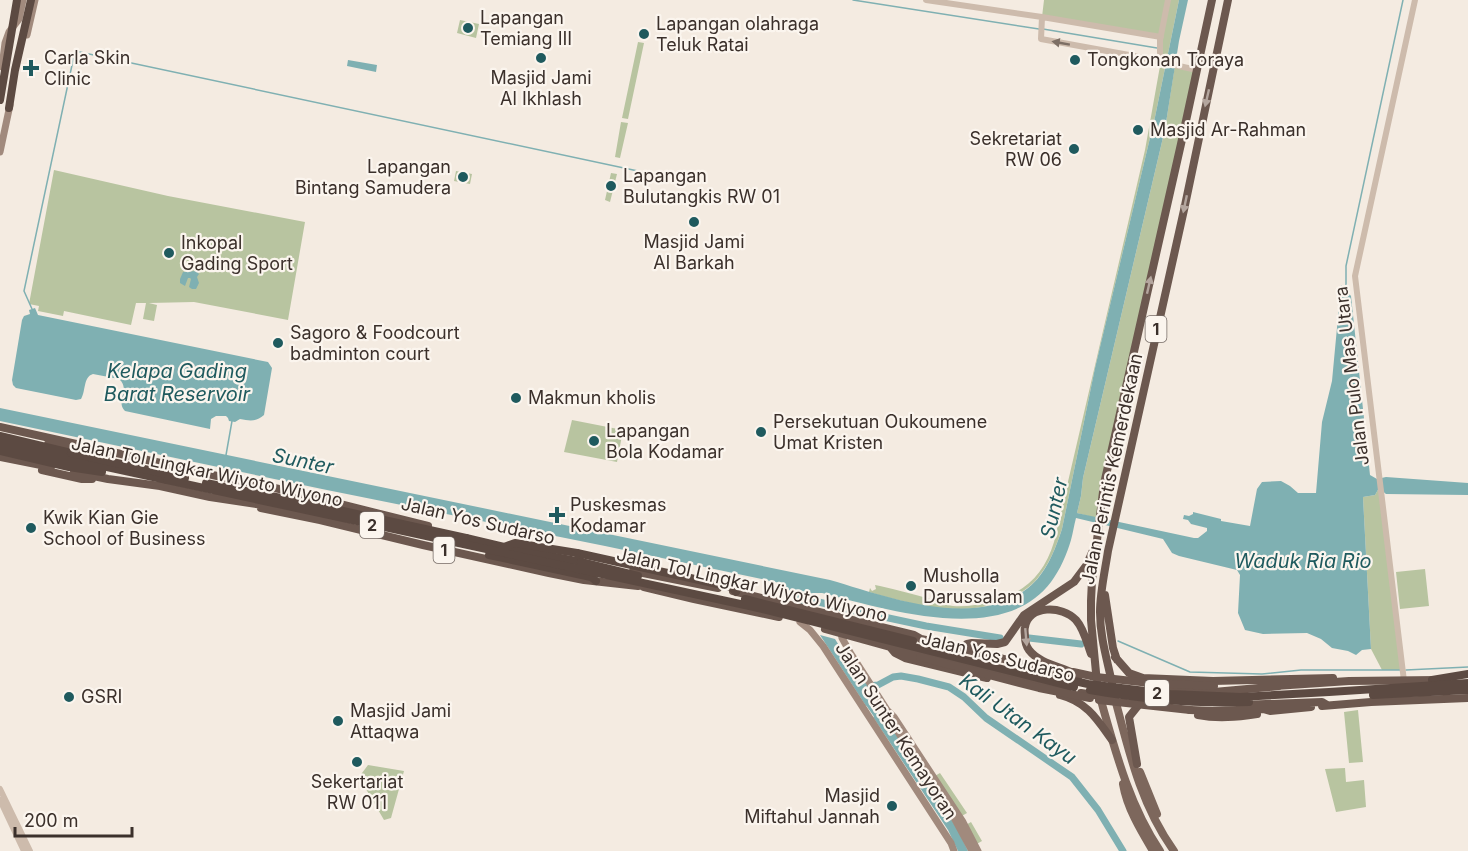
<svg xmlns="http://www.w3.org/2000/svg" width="1468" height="851" font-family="Inter,sans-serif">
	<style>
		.green { fill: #b8c4a0 }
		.water { fill: #7fb0b2 }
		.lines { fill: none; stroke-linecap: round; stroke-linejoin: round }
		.stream { stroke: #7fb0b2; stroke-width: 1.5 }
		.river { stroke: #7fb0b2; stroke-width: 7 }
		.tertiary { stroke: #cdbbac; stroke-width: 6 }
		.secondary { stroke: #a18a7d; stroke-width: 7 }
		.primary { stroke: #7d675c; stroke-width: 8 }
		.trunk { stroke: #6c584f; stroke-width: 8 }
		.motorway { stroke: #5c4a42; stroke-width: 8 }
		.trunk-bridge { stroke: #6c584f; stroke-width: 8 }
		.motorway-bridge { stroke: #5c4a42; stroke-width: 8 }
		.oneway { fill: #7d6f65 }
		.oneway2 { fill: #b4a69e }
		.poi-dot { fill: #1f5a5e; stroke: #fbf5ee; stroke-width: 2 }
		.labels { text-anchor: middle; stroke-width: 4.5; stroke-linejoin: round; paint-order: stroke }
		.shield { fill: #fbf5ee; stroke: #756b66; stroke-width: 1.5 }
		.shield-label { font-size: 16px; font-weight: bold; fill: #3b302b }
		.poi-label { font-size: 18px; fill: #3b302b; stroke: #fbf5ee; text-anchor: start }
		.street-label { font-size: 18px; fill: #3b302b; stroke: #fbf5ee }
		.water-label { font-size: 20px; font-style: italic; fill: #1f5a5e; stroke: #fbf5ee }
	</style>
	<rect width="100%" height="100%" fill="#f4ebe1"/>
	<path class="green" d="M1044 0H1179L1155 117 1095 368 1062 529C1056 546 1051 561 1040 575 1033 585 1025 590 1015 596 970 620 916 606 869 592L870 588 872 591 876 589 875 585 880 586C897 590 914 594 930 599 938 601 945 605 953 606 965 607 978 605 990 602 1024 594 1044 575 1054 542L1145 150 1160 66 1161 37 1042 17Z
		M460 20 479 24 476 38 457 33Z
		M638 42 644 43 628 119 622 118Z
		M1175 65 1197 70 1100 519 1077 513 1081 496 1083 478 1165 129Z
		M621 122 628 123 620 158 615 157Z
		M54 170 168 196 305 222 288 320 194 302 149 303 157 305 154 321 143 319 146 303H136L131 325 64 311 63 316 38 311 39 306 29 304Z
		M456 171 472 174 470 184 454 181Z
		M611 173 617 174 610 202 605 200Z
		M572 420 623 430 617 462 564 452Z
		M1379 488 1402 670H1382L1371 649 1363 497 1375 495Z
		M1425 569 1429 606 1400 609 1396 572Z
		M1358 710 1363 762 1349 763 1344 712Z
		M368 765 404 771 391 818 384 820 359 777Z
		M1345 768 1346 782 1364 780 1366 807 1336 812 1325 769Z
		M940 773 967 813 960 817 964 826 971 822 982 841 975 845 958 815 933 777Z"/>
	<path class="water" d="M1179 0H1188L1179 41 1165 129 1083 478 1081 496 1077 513 1194 538H1198L1207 531V528L1191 524 1188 520 1183 519 1184 515 1189 516 1193 514V512L1221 519V521L1250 526 1257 489 1262 482 1281 481 1290 486 1298 493H1316L1322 422 1332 381 1341 285 1351 296 1370 475 1377 479 1386 477 1468 483V495L1386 494 1379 488 1375 495 1363 497 1371 649 1362 650 1356 655 1348 651 1332 648 1321 639 1307 633 1263 634 1245 630 1238 613 1240 575 1237 570 1179 556 1172 553 1163 539 1076 518C1074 525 1073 533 1071 540 1067 554 1060 570 1051 582 1002 647 886 609 822 593H806L812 606 798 603 788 588 780 583 605 546 322 489 0 421V408L830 580C888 597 975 630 1028 588 1046 574 1055 550 1062 529L1095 368 1155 117Z
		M348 60 377 65 376 72 347 66Z
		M196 271 199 274 197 277 199 283 196 289H192L189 287 191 279 190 278H188L185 286 180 283V279L183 272Z
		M35 308 38 315 268 362 272 368 264 415C256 422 250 421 240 419L235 422 229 421 228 418 226 416H216L211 419 210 429 125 411C115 401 131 389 119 379L93 374C83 377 86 391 81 399L76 400 16 388 13 385 12 380 22 320 24 316 30 314 29 310Z
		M820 635 835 639 874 702 866 706Z
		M881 713 885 717 958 830 968 851H958L948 830 873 717Z"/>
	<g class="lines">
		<path class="stream" d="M853 0 1039 29
			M1043 29 1157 48
			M1346 290V266L1403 0
			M32 309 24 291 75 51 652 174
			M226 455 232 421
			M1118 641 1190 672 1262 674 1301 670H1401
			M1406 670 1468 667"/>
		<path class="river" d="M803 589 815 601 842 608 926 626 1000 638
			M1029 638 1081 644
			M859 687 878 685 893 677 901 676 918 679 949 687 964 697 986 718 1072 777 1098 810 1123 851
			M866 699 882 722"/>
		<path class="tertiary" d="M926 0 1042 17 1161 37
			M1042 17 1041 39 1129 55 1197 70
			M1160 62V40L1168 0
			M1404 681 1355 276 1415 0
			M0 789 30 851
			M0 800 24 851"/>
		<path class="secondary" d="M27 35 35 0
			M2 67 5 43 9 32 19 19 23 0
			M0 152 10 105
			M800 622 810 630 823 646 951 843 954 851
			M841 633 842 638 851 654 887 710 894 717 963 822 978 851
			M890 714V719L901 737
			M952 814 972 851"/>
		<path class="primary" d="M1100 697C1115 750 1129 805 1160 851
			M1115 699C1129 752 1141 805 1174 851
			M1140 772 1157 814
			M1123 784C1127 808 1141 831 1153 851"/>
		<path class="trunk" d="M0 427 130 456 217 476 284 490 428 526
			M48 444 81 450
			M0 457 51 467
			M42 470 82 479H92
			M74 472 108 479 160 486 210 497 269 506
			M261 508 320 520 423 545 549 573 584 580 638 586
			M633 571 718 588
			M644 587 694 599 779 617
			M733 591 914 635 921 639 945 644 1078 678
			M1105 595 1113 648 1117 660
			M825 629 890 647 942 659 1067 689
			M967 644 972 643 997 644 1005 642 1024 615 1074 582 1086 566 1094 548
			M890 647 895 653 905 658 987 678
			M1115 657 1129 673 1143 678 1213 681 1333 678
			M1071 672C1057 666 1038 662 1029 650 1026 646 1025 642 1025 637 1025 634 1024 630 1025 627 1029 605 1062 605 1076 620 1084 629 1087 643 1091 654
			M1073 672 1096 677
			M1097 683 1091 620V601L1092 580 1104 484 1181 144 1212 0
			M1112 683C1107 659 1100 637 1100 612 1100 592 1105 571 1108 551L1184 210 1228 0
			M1275 686 1349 681 1437 680
			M1159 689 1214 692 1280 686
			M1081 693 1114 698
			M1060 695C1087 702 1097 719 1112 740
			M1242 705 1322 702 1327 705
			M1322 706 1371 702 1468 698
			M1190 710 1212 711 1263 709 1270 711 1311 707
			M1198 715C1218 719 1237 717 1257 714
			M1137 764 1129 717 1141 702"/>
		<path class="motorway" d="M9 108 15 70 31 0
			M0 436 71 453
			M0 444 167 480
			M0 451 69 467 102 472
			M466 538 504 547 581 562
			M577 553 731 587 736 592
			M489 555 591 577 596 581
			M1432 680 1468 674"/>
		<path class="trunk-bridge" d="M920 657 1039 688 1090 698
			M1096 677 1150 683 1214 686
			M1099 700 1190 710"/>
		<path class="motorway-bridge" d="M0 100 17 0
			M71 453 185 478
			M167 480 754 607 1074 687
			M206 483 316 505 466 538
			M504 547 515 543 577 553
			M581 562 638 576
			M745 599 913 641
			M1056 677 1088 684 1170 694 1240 697 1329 692 1468 683
			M1090 690C1142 699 1195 704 1249 702
			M1373 695 1468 690"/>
	</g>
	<defs><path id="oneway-solid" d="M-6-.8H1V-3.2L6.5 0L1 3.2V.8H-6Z" transform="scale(1.5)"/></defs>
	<use class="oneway" href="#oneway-solid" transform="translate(1061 43) rotate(-170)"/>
	<g class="oneway2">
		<use href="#oneway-solid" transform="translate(1207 98) rotate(103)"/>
		<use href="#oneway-solid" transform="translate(1185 204) rotate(102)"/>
		<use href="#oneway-solid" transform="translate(1149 285) rotate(-77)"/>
		<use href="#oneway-solid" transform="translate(1026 637) rotate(85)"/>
	</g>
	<g class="poi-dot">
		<circle cx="468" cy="28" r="6"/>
		<circle cx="644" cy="34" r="6"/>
		<circle cx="541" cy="58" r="6"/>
		<circle cx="1075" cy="60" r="6"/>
		<path d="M28 59h6v6h6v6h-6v6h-6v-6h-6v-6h6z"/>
		<circle cx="1138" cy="130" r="6"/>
		<circle cx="1074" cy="149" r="6"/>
		<circle cx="463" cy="177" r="6"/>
		<circle cx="611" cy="186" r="6"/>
		<circle cx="694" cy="222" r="6"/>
		<circle cx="169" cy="253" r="6"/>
		<circle cx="278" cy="343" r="6"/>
		<circle cx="516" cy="398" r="6"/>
		<circle cx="761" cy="432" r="6"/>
		<circle cx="594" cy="441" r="6"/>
		<path d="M554 506h6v6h6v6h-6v6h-6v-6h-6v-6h6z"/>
		<circle cx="31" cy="528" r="6"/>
		<circle cx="911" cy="586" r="6"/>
		<circle cx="69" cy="697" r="6"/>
		<circle cx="338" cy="721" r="6"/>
		<circle cx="357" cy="762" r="6"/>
		<circle cx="892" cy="806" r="6"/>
	</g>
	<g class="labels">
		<g class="shield">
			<rect x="1145.5" y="316" width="21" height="26" rx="4.5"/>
			<rect x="360" y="512" width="24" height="26" rx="4.5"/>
			<rect x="433.5" y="537" width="21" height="26" rx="4.5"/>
			<rect x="1145" y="680" width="24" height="26" rx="4.5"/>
		</g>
		<g class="shield-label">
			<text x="1156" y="335">1</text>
			<text x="372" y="531">2</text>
			<text x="444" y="556">1</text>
			<text x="1157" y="699">2</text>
		</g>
		<g class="poi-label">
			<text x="480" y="24">Lapangan<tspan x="480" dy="21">Temiang III</tspan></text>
			<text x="656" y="30">Lapangan olahraga<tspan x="656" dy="21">Teluk Ratai</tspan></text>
			<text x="44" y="64">Carla Skin<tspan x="44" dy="21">Clinic</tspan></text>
			<text x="1087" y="66">Tongkonan Toraya</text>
			<text x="541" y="84" text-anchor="middle">Masjid Jami<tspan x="541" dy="21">Al Ikhlash</tspan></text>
			<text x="1150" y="136">Masjid Ar-Rahman</text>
			<text x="1062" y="145" text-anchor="end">Sekretariat<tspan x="1062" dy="21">RW 06</tspan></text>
			<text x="451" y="173" text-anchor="end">Lapangan<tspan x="451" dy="21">Bintang Samudera</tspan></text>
			<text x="623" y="182">Lapangan<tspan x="623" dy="21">Bulutangkis RW 01</tspan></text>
			<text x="694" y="248" text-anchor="middle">Masjid Jami<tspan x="694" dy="21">Al Barkah</tspan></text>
			<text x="181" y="249">Inkopal<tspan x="181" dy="21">Gading Sport</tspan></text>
			<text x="290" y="339">Sagoro &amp; Foodcourt<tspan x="290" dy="21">badminton court</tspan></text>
			<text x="528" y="404">Makmun kholis</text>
			<text x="773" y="428">Persekutuan Oukoumene<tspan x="773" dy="21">Umat Kristen</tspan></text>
			<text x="606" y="437">Lapangan<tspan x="606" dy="21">Bola Kodamar</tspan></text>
			<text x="570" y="511">Puskesmas<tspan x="570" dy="21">Kodamar</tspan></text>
			<text x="43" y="524">Kwik Kian Gie<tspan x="43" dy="21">School of Business</tspan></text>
			<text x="923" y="582">Musholla<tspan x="923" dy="21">Darussalam</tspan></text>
			<text x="81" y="703">GSRI</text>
			<text x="350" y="717">Masjid Jami<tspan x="350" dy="21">Attaqwa</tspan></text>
			<text x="357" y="788" text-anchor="middle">Sekertariat<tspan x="357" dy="21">RW 011</tspan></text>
			<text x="880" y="802" text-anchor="end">Masjid<tspan x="880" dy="21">Miftahul Jannah</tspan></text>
		</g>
		<g class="street-label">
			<text transform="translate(1352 376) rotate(-97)" y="6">Jalan Pulo Mas Utara</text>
			<text transform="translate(1112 469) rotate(-78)" y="6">Jalan Perintis Kemerdekaan</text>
			<text transform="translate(207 472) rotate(12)" y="6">Jalan Tol Lingkar Wiyoto Wiyono</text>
			<text transform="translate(478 521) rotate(13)" y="6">Jalan Yos Sudarso</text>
			<text transform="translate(752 585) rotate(13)" y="6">Jalan Tol Lingkar Wiyoto Wiyono</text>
			<text transform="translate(998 657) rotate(14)" y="6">Jalan Yos Sudarso</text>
			<text transform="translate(896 731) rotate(57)" y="6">Jalan Sunter Kemayoran</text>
		</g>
		<g class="water-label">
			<text x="177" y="378">Kelapa Gading<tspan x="177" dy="23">Barat Reservoir</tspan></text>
			<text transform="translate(303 461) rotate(12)" y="7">Sunter</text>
			<text transform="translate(1054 508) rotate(-77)" y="7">Sunter</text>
			<text x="1303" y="568">Waduk Ria Rio</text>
			<text transform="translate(1018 719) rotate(36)" y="7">Kali Utan Kayu</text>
		</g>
	</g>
	<path d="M15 827v9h117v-9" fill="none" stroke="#3b302b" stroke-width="3"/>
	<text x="24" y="827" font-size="18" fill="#3b302b" stroke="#fbf5ee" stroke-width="4.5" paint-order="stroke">200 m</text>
</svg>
